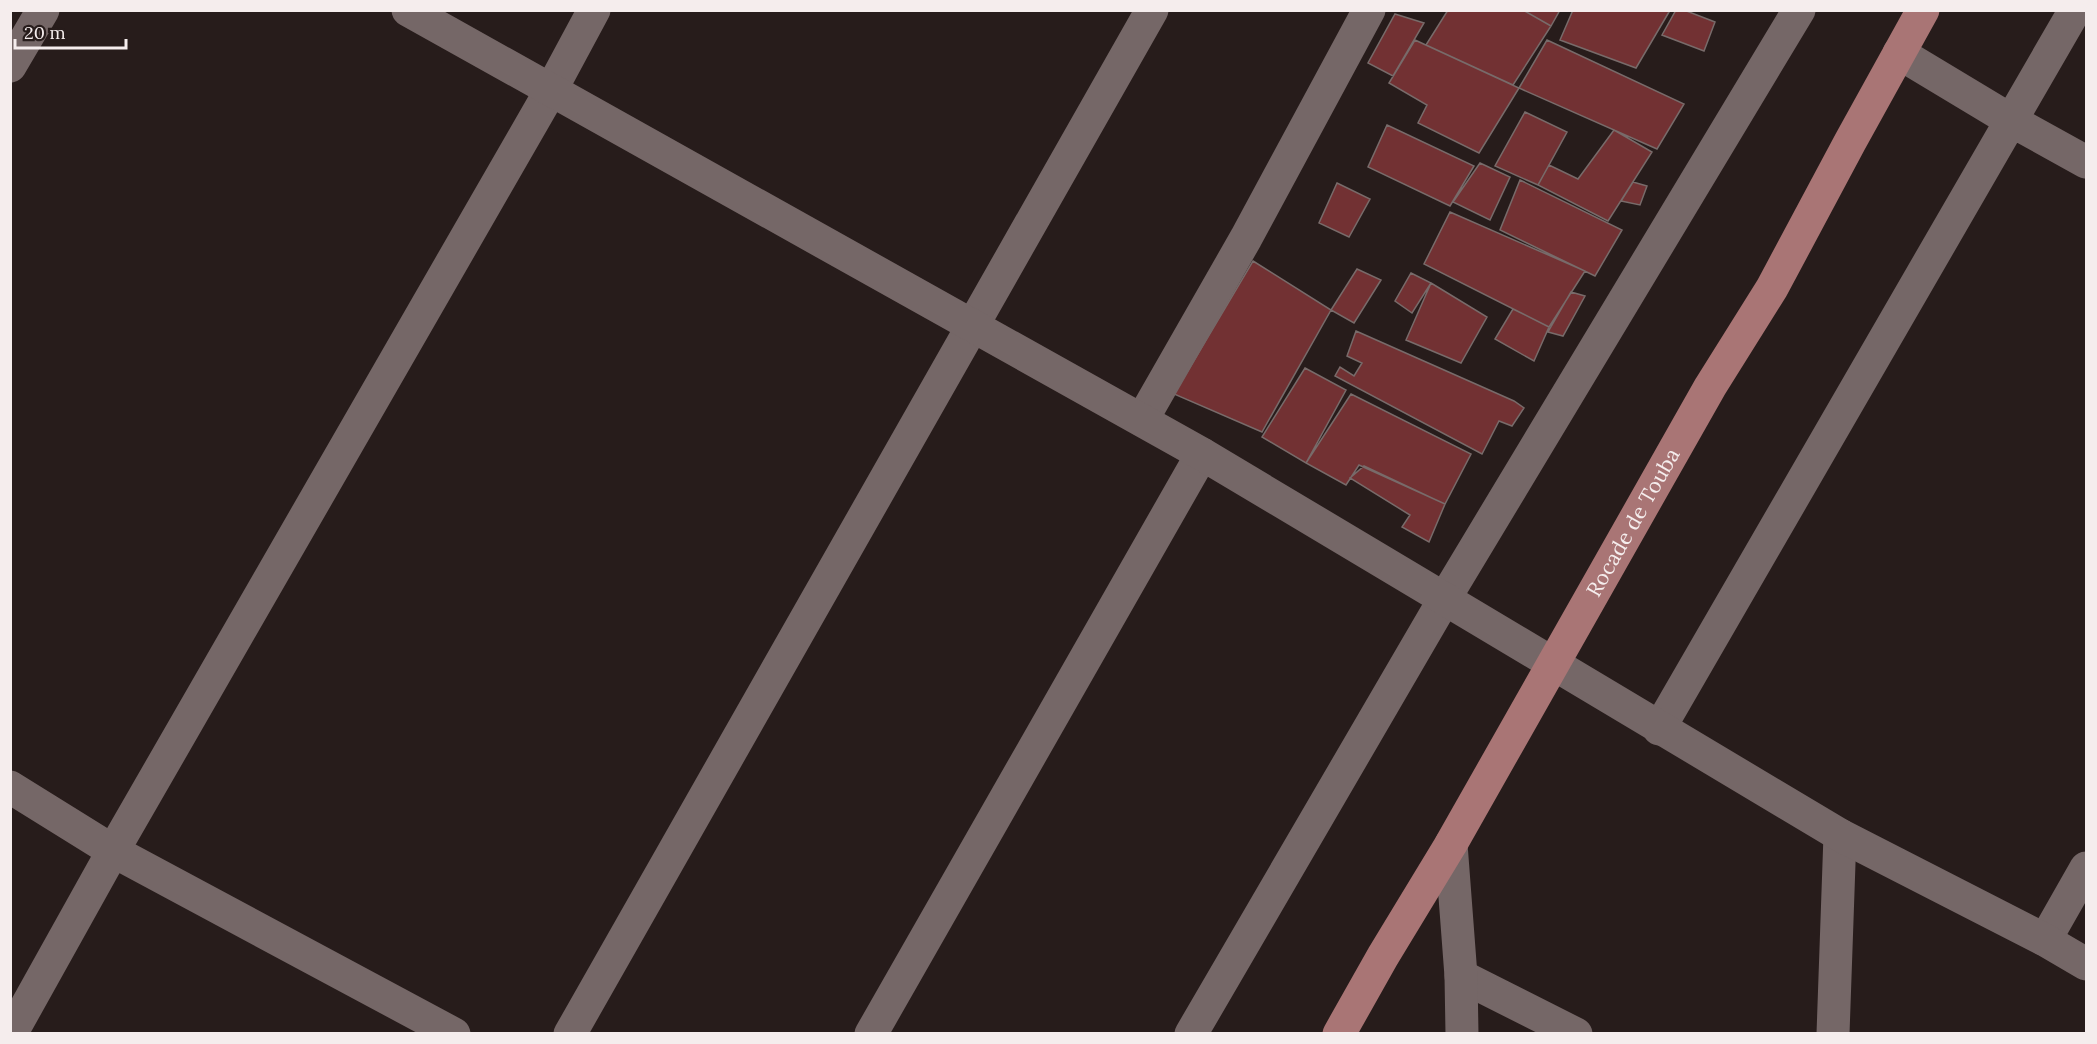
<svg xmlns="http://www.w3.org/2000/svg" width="2097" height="1044" font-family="Lora,serif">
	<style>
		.building { fill: #723133; stroke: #786b6a; stroke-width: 1.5 }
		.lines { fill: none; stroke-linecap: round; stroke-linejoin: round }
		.minor { stroke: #756767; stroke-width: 33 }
		.tertiary { stroke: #756767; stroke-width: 33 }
		.secondary { stroke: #756767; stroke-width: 33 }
		.primary { stroke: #a97575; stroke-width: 33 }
		.labels { text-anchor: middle; stroke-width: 5; stroke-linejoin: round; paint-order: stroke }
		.street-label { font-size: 21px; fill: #f5eded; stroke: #271c1b }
	</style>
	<rect width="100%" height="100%" fill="#271c1b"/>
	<path class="building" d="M1448 10H1523L1551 26 1513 85 1426 45Z
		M1523 10H1560L1551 26Z
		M1573 10H1667L1669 12 1636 68 1560 40Z
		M1676 10H1684L1715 22 1704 51 1662 35Z
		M1395 14 1424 23 1393 76 1368 63Z
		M1415 40 1519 88 1479 153 1418 123 1427 105 1389 83Z
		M1547 40 1684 104 1657 149 1519 88Z
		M1525 112 1567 132 1538 185 1495 166Z
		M1387 125 1474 166 1450 206 1368 167Z
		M1614 130 1652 152 1608 221 1538 185 1549 165 1578 179Z
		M1480 163 1510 177 1490 220 1453 202Z
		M1520 180 1622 230 1595 276 1500 230Z
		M1633 182 1647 186 1640 205 1621 201Z
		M1337 183 1370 199 1349 237 1319 223Z
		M1450 212 1585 271 1549 327 1424 264Z
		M1253 261 1331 310 1262 432 1174 394Z
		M1357 269 1381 280 1354 323 1331 310Z
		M1411 273 1431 283 1412 313 1395 301Z
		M1431 283 1487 317 1461 363 1406 340Z
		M1571 292 1585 296 1563 336 1548 332Z
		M1513 309 1549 327 1534 361 1495 339Z
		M1356 331 1514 401 1524 408 1512 426 1499 421 1482 454 1335 376 1340 367 1354 376 1362 363 1347 356Z
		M1305 368 1346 390 1306 463 1262 437Z
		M1351 394 1471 454 1445 504 1359 465 1346 485 1306 463Z
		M1364 466 1445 504 1429 542 1402 527 1410 515 1350 478Z"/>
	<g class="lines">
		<path class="minor" d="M1899 53 2012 121 2086 162
			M10 66 43 10
			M1142 420 1246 238 1369 10
			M1659 729 2075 10
			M10 787 113 851 454 1034
			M2045 940 2086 868
			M1461 976 1576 1034
			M11 1034 113 851 551 90 594 10
			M570 1034 1152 10
			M871 1034 1202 454
			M1191 1034 1445 598 1799 10
			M1833 1034 1840 835"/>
		<path class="tertiary" d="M408 10 1202 454 1840 835 2045 940 2086 964"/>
		<path class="secondary" d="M1451 844 1461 976 1462 1034"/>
		<path class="primary" id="s1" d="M1339 1034 1383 956 1451 844 1710 387 1772 288 1850 142 1923 10"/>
	</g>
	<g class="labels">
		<g class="street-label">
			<text dy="7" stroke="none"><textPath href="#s1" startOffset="590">Rocade de Touba</textPath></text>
		</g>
	</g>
	<rect width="2097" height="1044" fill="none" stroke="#f5eded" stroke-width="24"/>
	<path d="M15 39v9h111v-9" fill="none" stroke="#f5eded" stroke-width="3"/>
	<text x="24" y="39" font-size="18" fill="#f5eded" stroke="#271c1b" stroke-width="4.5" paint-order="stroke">20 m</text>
</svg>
